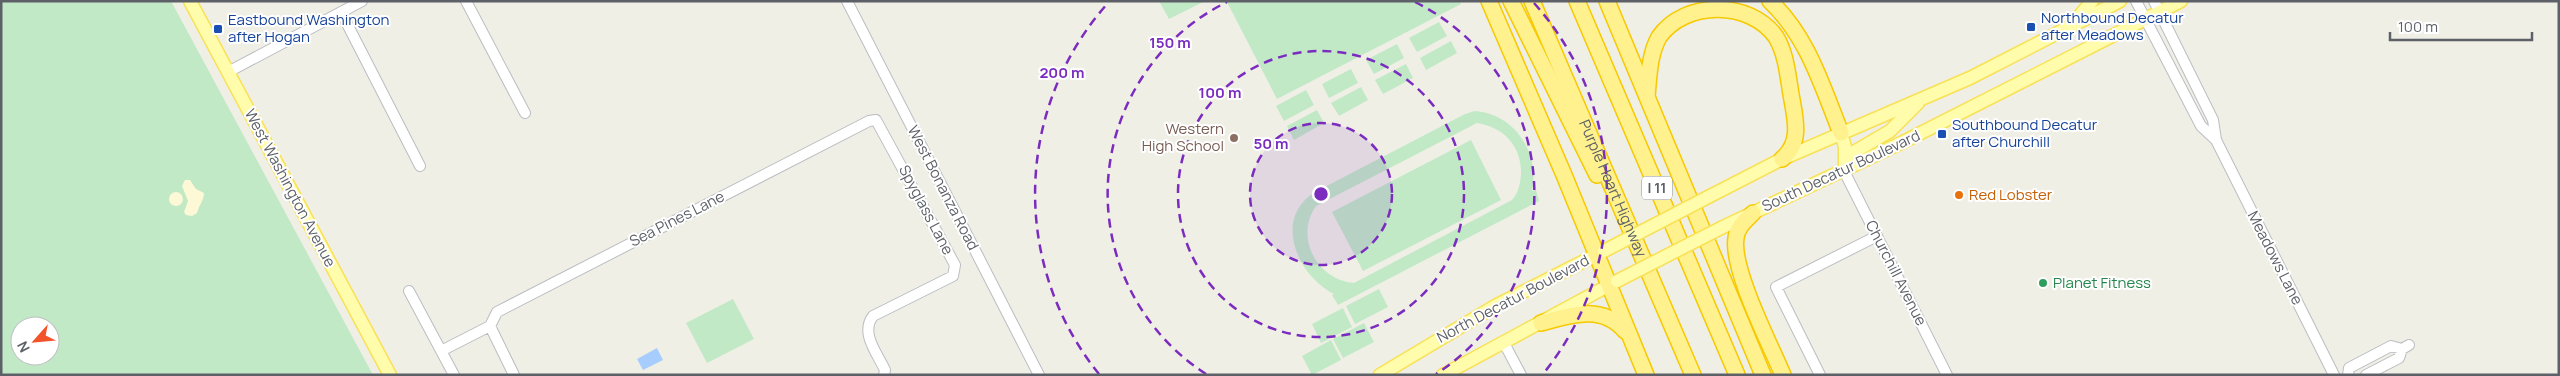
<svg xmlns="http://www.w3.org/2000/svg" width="2560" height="376" font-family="Manrope,sans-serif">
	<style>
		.green { fill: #c1e9c6; fill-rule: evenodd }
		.sand { fill: #fdf8d5 }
		.water { fill: #a7cdff }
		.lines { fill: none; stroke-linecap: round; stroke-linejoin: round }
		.minor-casing { stroke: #babdc2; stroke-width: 12 }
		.major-casing { stroke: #f9e156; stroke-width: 15 }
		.highway-casing { stroke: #f6c900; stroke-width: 18 }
		.minor { stroke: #fff; stroke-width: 10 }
		.major { stroke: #fffcac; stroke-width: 12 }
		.highway { stroke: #fff18e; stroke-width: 15 }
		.major-bridge-casing { stroke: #f9e156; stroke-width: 15; stroke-linecap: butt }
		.major-bridge { stroke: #fffcac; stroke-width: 12 }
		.ring { fill: none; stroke: #7b2cbf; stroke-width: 2.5; stroke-dasharray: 9 6 }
		.transit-dot { fill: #1a4fb4; stroke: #fff; stroke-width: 2 }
		.education-dot { fill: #8d6e63; stroke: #fff; stroke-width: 2 }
		.food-dot { fill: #e8710a; stroke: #fff; stroke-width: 2 }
		.leisure-dot { fill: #2e9e5b; stroke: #fff; stroke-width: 2 }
		.labels { text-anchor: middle; stroke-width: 4; stroke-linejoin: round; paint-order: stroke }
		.shield { fill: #fff; stroke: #8e9095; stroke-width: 1 }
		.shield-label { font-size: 14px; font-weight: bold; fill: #5d6067 }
		.transit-label { font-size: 15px; fill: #164399; stroke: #fff; text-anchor: start }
		.education-label { font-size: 15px; fill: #785e54; stroke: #fff; text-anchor: end }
		.street-label { font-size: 15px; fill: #5d6067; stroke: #fff }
		.food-label { font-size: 15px; fill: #c56008; stroke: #fff; text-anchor: start }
		.leisure-label { font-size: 15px; fill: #27864d; stroke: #fff; text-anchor: start }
		.centre { fill: #7b2cbf; stroke: #fff; stroke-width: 2.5 }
		.ring-label { font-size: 15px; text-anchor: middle; font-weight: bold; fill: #7b2cbf; stroke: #fff; stroke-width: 4; stroke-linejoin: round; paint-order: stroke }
	</style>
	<rect width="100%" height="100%" fill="#f0efe6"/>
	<path class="green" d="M1 1H171L373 375H1ZM20 326H50V356H20Z
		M1159 1H1205L1169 19Z
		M1460 1 1461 4 1277 99 1227 2Z
		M1439 22 1447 36 1417 52 1409 38Z
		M1451 41 1457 53 1426 70 1420 58Z
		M1397 44 1404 58 1374 74 1366 60Z
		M1406 64 1413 78 1383 94 1375 80Z
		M1351 69 1358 83 1329 98 1322 84Z
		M1361 87 1368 100 1339 116 1331 103Z
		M1306 90 1314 105 1284 121 1276 106Z
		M1317 110 1324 123 1294 140 1287 126Z
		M1475 111C1515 114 1540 153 1532 191L1536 190 1539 201 1338 305 1332 295 1334 294C1296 275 1272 216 1317 191L1465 114ZM1477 123C1504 127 1522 147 1521 174 1520 184 1519 192 1512 200L1354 283C1317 280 1294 237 1316 206Z
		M1471 140 1501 200 1363 271 1332 212Z
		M1379 289 1388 307 1355 324 1346 306Z
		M733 299 754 339 707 363 686 323Z
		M1343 308 1352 327 1321 343 1312 324Z
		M1364 323 1374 342 1343 358 1333 339Z
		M1331 340 1341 360 1312 375 1302 356Z"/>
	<path class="sand" d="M185 180H190L196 189 204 193C204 200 199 205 197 213L192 216 186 215 184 212 188 201 182 186Z
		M169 199a7 7 0 1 1 14 0a7 7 0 1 1-14 0Z"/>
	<path class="water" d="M657 348 663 360 643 370 637 359Z"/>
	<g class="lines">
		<defs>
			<path id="minor" d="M466 1 525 113
				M847 1 1039 375
				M2136 1 2201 126 2216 140
				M2154 1 2213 120 2216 140 2334 375
				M341 12 420 166
				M228 72 362 1
				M1844 171 1947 375
				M409 291 454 375
				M1504 343 1521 375
				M441 351 490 326
				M514 375 490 326 497 312 869 121 876 120 955 265 953 276 873 316C860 333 877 353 885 370L884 375
				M1820 375 1776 287 1877 236
				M2348 375 2349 368 2391 346 2402 349 2409 345
				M2366 375 2399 358 2402 349"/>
			<path id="major" d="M190 1 390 375
				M2076 20 2092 1
				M1841 133 1845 147V166
				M1844 171 1854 152 1890 131 1918 103
				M1710 196 1782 159 1970 78 2120 1
				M1723 227 1901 143 2181 1
				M1380 375 1497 305 1604 251
				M1443 375 1617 281"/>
			<g id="highway">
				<path d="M1489 1 1564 175 1646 375"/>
				<path d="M1511 1 1597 175"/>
				<path id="s1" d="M1532 1 1693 375"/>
				<path d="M1577 1 1737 375"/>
				<path d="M1607 1 1763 375"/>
				<path d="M1770 1C1808 37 1822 86 1841 133"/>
				<path d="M1647 96C1649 77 1649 55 1659 37 1685 0 1750 0 1776 37 1787 55 1788 79 1792 100 1796 122 1801 143 1782 159"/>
				<path d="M1753 213C1746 220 1737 227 1736 238 1731 269 1770 344 1783 375"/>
				<path d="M1541 323C1571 315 1602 304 1625 331"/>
			</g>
		</defs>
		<use href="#minor" class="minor-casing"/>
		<use href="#major" class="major-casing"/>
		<use href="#highway" class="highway-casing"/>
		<use href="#minor" class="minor"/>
		<use href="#major" class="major"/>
		<use href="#highway" class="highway"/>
		<defs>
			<path id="major-bridge" d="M1604 251 1710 196
				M1617 281 1723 227"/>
		</defs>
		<use href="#major-bridge" class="major-bridge-casing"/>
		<use href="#major-bridge" class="major-bridge"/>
	</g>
	<circle cx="1321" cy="194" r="71" fill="#7b2cbf" fill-opacity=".12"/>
	<g class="ring">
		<circle cx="1321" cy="194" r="71"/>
		<circle cx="1321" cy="194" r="143"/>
		<path d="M1206 374A214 214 0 0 1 1227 2M1415 2A214 214 0 0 1 1436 374"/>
		<path d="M1099 374A286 286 0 0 1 1108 3M1534 3A286 286 0 0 1 1543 374"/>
	</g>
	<g class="transit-dot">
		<rect x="2026" y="22" width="10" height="10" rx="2.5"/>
		<rect x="213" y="24" width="10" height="10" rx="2.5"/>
		<rect x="1937" y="129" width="10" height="10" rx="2.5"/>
	</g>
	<circle class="education-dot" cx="1234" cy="138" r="5"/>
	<circle class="food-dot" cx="1959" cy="195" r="5"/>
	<circle class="leisure-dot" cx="2043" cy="283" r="5"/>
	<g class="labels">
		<rect class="shield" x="1642" y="176.5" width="30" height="23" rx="4"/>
		<g class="shield-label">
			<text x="1657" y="193">I 11</text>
		</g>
		<g class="transit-label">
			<text x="2041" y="23">Northbound Decatur<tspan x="2041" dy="17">after Meadows</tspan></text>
			<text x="228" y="25">Eastbound Washington<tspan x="228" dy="17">after Hogan</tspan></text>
			<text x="1952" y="130">Southbound Decatur<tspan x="1952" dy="17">after Churchill</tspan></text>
		</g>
		<g class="education-label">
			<text x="1224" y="134">Western<tspan x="1224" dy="17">High School</tspan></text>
		</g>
		<g class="street-label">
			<text transform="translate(1841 171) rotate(-25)" y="5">South Decatur Boulevard</text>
			<text transform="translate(290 188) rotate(62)" y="5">West Washington Avenue</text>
			<text transform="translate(943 188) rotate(63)" y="5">West Bonanza Road</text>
			<text dy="5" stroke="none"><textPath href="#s1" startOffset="204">Purple Heart Highway</textPath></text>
			<text transform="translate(926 210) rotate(62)" y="5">Spyglass Lane</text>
			<text transform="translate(677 219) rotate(-27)" y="5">Sea Pines Lane</text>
			<text transform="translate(2275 258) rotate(63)" y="5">Meadows Lane</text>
			<text transform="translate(1896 273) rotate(63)" y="5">Churchill Avenue</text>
			<text transform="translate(1513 299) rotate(-28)" y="5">North Decatur Boulevard</text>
		</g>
		<g class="food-label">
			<text x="1969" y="200">Red Lobster</text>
		</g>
		<g class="leisure-label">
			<text x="2053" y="288">Planet Fitness</text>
		</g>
	</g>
	<circle cx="1321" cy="194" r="8" class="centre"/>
	<g class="ring-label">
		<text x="1170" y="48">150 m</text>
		<text x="1062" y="78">200 m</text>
		<text x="1220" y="98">100 m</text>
		<text x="1271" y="149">50 m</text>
	</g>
	<rect width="2560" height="376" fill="none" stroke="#5d6067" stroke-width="5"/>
	<g transform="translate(35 341) rotate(243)"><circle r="24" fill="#ffffff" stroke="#bebfc2"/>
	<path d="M0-4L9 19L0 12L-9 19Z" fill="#f35329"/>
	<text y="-8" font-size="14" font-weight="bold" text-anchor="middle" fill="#5d6067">N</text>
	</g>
	<path d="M2390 32v8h142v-8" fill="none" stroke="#5d6067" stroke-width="2.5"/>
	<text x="2398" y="32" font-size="15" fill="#5d6067" stroke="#ffffff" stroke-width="4" paint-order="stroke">100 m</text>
</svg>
